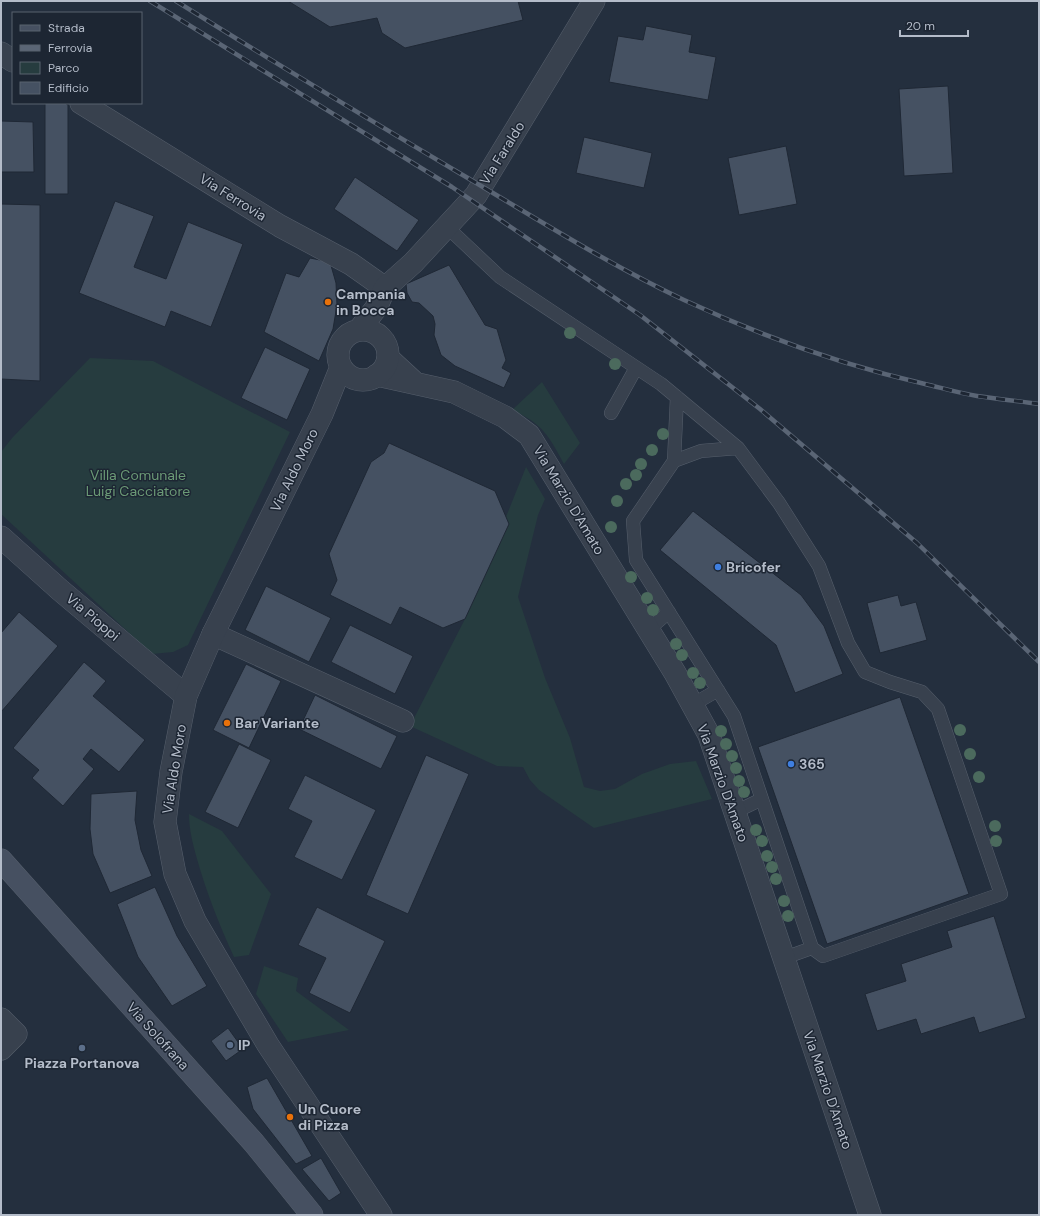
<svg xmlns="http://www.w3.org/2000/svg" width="1040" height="1216" font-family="'DM Sans',sans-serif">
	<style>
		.green { fill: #263c3f }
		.building { fill: #455162; stroke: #1f2835 }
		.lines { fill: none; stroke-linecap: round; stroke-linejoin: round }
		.service-casing { stroke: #565f6c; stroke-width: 14 }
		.minor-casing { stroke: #565f6c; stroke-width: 23 }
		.tertiary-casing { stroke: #565f6c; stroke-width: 23 }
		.secondary-casing { stroke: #565f6c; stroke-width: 23 }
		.service { stroke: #38414e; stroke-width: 13 }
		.minor { stroke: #38414e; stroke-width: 22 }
		.tertiary { stroke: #38414e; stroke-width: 22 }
		.secondary { stroke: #465061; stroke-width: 22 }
		.rail-casing { stroke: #5a6575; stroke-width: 4.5 }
		.rail { stroke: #1d2633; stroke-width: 3; stroke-dasharray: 9; stroke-linecap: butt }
		.tree { fill: #4b6a5d }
		.food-dot { fill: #e8710a; stroke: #1d2633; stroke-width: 1.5 }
		.shop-dot { fill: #3f7fe0; stroke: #1d2633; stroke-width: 1.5 }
		.service-dot { fill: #5c6f8a; stroke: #1d2633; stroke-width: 1.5 }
		.labels { text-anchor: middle; stroke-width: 3; stroke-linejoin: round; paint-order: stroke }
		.street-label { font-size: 14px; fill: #b4bcc9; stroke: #1d2633 }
		.poi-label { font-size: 14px; font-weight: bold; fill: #b4bcc9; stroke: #1d2633; text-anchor: start }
		.park-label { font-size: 14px; fill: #6b9a76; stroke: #1d2633 }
	</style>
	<rect width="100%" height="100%" fill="#242f3e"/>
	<path class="green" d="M90 358 153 361 290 432 188 645 173 652 152 654 1 514V452L12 438Z
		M542 382 580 443 564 464C549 436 542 423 512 410Z
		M526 467 545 499 538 515 518 597 545 678 570 738 584 787 600 791 615 789 642 774 670 764 696 761 712 799 594 828 539 790 530 780 523 767 497 766 410 726 465 619Z
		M189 814 222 831 271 894 249 955 234 957C219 924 207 894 197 859 193 844 189 830 189 814Z
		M264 966 298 978 296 991 349 1030 288 1042 256 994Z"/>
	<path class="building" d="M288 1H518L523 20 405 48 382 33 377 18 330 27Z
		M646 26 692 35 689 52 716 57 708 100 609 82 618 36 643 40Z
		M948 86 953 173 904 176 899 89Z
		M45 103H65L68 105V194H45Z
		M1 121 33 122 34 172H1Z
		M584 137 652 153 644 188 576 173Z
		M786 146 797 204 739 215 728 158Z
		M355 177 419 220 397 251 334 209Z
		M115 201 154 216 134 267 166 279 188 222 243 244 211 327 171 311 165 327 79 293Z
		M1 204 40 205V381L1 379Z
		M310 258 330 262 336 283 337 305 333 329 319 361 264 332 286 273 299 277Z
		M449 265 485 325 497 329 506 360 502 368 511 373 504 388 455 366 441 355 434 335 435 324 433 316 419 303 412 302 407 293 406 284Z
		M265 347 310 369 287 420 241 398Z
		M389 443 495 491 509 524 465 619 443 628 400 607 391 625 330 595 337 580 329 554 371 462 384 453Z
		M693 511 801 595 824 626 843 674 795 693 776 645 660 550Z
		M266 586 331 618 309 662 245 630Z
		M898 595 901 606 916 602 927 640 880 653 867 603Z
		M19 612 58 646 1 712V633Z
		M350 625 413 656 395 694 331 662Z
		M84 662 106 681 93 696 145 740 119 772 91 749 83 759 94 769 63 806 32 778 39 770 13 748Z
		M246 664 281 681 249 748 213 730Z
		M315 695 397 736 381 769 299 729Z
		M900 697 969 894 827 944 758 747Z
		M239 744 271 760 238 828 205 812Z
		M426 755 469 774 408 914 366 895Z
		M305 775 376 810 342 880 294 857 312 821 288 809Z
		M137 791 135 820 141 850 152 876 110 893 93 854 90 829 91 794Z
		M155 887 177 936 207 986 172 1006 138 957 117 904Z
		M317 907 385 941 350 1013 309 993 326 958 298 945Z
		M994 916 1026 1018 979 1033 974 1017 921 1034 916 1019 877 1031 865 994 906 981 901 964 952 947 947 931Z
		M228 1028 243 1049 226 1061 211 1041Z
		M267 1078 312 1156 296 1164 253 1109 247 1087Z
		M321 1158 341 1193 329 1201 302 1169Z"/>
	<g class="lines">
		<defs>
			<path id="service" d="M447 227 500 277 661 384 738 448 779 503 819 566 848 643 865 672 890 682 922 692 938 709 1001 894 823 956 812 948 734 716 636 560 633 521 674 461 677 397
				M611 413 636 368
				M674 461 701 451 738 448
				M648 630 669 612
				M692 705 718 690
				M735 812 762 799
				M784 958 812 948"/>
			<path id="minor" d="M1 53 13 61
				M81 103 280 226 351 264 385 288
				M388 358 414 382
				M377 375 454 392 505 417 529 435 675 673 709 735 870 1215
				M1 537 60 590 186 696
				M213 634 403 721
				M1 1019 16 1034 1 1049"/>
			<path id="tertiary" d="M338 355a25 25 0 1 1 50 0a25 25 0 1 1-50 0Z
				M359 330 376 308 385 288 413 263 476 195 594 1
				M341 367 322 414 213 634 186 696 171 772 165 822 175 874 195 921 268 1045 381 1215"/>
			<path id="secondary" d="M1 860 254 1143 312 1215"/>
		</defs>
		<use href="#service" class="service-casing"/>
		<use href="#minor" class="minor-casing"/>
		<use href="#tertiary" class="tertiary-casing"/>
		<use href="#secondary" class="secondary-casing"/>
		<use href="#service" class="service"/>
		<use href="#minor" class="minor"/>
		<use href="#tertiary" class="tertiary"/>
		<use href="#secondary" class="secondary"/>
		<defs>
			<path id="rail" d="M150 1 452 187 640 315 760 409 917 543 1039 662
				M176 1C270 60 365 117 461 174 534 217 606 263 684 300 761 336 842 365 925 384 942 388 959 393 977 396 997 399 1018 401 1039 404"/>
		</defs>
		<use href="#rail" class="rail-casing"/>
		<use href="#rail" class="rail"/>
	</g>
	<g class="tree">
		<circle cx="570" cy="333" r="6"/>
		<circle cx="615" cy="364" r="6"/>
		<circle cx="663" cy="434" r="6"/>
		<circle cx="652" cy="450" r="6"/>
		<circle cx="641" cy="464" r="6"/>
		<circle cx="636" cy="475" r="6"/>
		<circle cx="626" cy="484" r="6"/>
		<circle cx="617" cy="501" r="6"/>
		<circle cx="611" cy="527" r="6"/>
		<circle cx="631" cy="577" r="6"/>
		<circle cx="647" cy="598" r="6"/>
		<circle cx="653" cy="610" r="6"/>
		<circle cx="676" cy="644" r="6"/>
		<circle cx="682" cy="655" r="6"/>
		<circle cx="693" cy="673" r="6"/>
		<circle cx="700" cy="683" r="6"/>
		<circle cx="960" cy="730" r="6"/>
		<circle cx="721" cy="731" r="6"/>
		<circle cx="726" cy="744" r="6"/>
		<circle cx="970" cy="754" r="6"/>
		<circle cx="732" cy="756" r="6"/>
		<circle cx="736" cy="768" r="6"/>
		<circle cx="979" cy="777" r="6"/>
		<circle cx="739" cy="781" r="6"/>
		<circle cx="744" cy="792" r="6"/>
		<circle cx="995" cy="826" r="6"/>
		<circle cx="756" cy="830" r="6"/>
		<circle cx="762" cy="841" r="6"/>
		<circle cx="996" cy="841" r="6"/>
		<circle cx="767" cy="856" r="6"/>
		<circle cx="772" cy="867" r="6"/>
		<circle cx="776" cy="879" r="6"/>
		<circle cx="784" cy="901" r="6"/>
		<circle cx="788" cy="916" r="6"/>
	</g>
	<g class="food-dot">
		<circle cx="328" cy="302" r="4"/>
		<circle cx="227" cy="723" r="4"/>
		<circle cx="290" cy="1117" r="4"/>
	</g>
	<g class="shop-dot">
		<circle cx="718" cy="567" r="4"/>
		<circle cx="791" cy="764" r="4"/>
	</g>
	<g class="service-dot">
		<circle cx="230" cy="1045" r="4"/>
		<circle cx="82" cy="1048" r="4"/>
	</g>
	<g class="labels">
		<g class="street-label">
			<text transform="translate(502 153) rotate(-58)" y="5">Via Faraldo</text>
			<text transform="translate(233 197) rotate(32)" y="5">Via Ferrovia</text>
			<text transform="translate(294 470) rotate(-64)" y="5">Via Aldo Moro</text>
			<text transform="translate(569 500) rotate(59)" y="5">Via Marzio D'Amato</text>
			<text transform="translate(93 617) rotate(40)" y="5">Via Pioppi</text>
			<text transform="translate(174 769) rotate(-81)" y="5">Via Aldo Moro</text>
			<text transform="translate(723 783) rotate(70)" y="5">Via Marzio D'Amato</text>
			<text transform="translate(158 1036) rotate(48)" y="5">Via Solofrana</text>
			<text transform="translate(828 1090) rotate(71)" y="5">Via Marzio D'Amato</text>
		</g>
		<g class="poi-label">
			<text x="336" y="299">Campania<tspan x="336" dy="16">in Bocca</tspan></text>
			<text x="726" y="572">Bricofer</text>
			<text x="235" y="728">Bar Variante</text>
			<text x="799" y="769">365</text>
			<text x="238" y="1050">IP</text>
			<text x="82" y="1068" text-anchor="middle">Piazza Portanova</text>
			<text x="298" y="1114">Un Cuore<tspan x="298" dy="16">di Pizza</tspan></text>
		</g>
		<g class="park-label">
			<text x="138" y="480">Villa Comunale<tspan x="138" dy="16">Luigi Cacciatore</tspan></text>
		</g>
	</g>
	<rect width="1040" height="1216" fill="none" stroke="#b4bcc9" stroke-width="4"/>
	<rect x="12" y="12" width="130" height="92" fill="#1d2633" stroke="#59626f"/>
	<rect x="20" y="25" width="20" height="6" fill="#465061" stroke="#59626f"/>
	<text x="48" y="32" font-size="12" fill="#b4bcc9">Strada</text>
	<rect x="20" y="45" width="20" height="6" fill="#5a6575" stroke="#59626f"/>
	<text x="48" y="52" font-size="12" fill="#b4bcc9">Ferrovia</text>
	<rect x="20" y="62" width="20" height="12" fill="#263c3f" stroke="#59626f"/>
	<text x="48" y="72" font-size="12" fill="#b4bcc9">Parco</text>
	<rect x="20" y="82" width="20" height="12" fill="#455162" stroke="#59626f"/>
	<text x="48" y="92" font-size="12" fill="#b4bcc9">Edificio</text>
	<path d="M900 30v6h68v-6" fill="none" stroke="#b4bcc9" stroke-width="2"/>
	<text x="906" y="30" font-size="12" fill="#b4bcc9" stroke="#1d2633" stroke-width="3" paint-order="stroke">20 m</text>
</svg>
